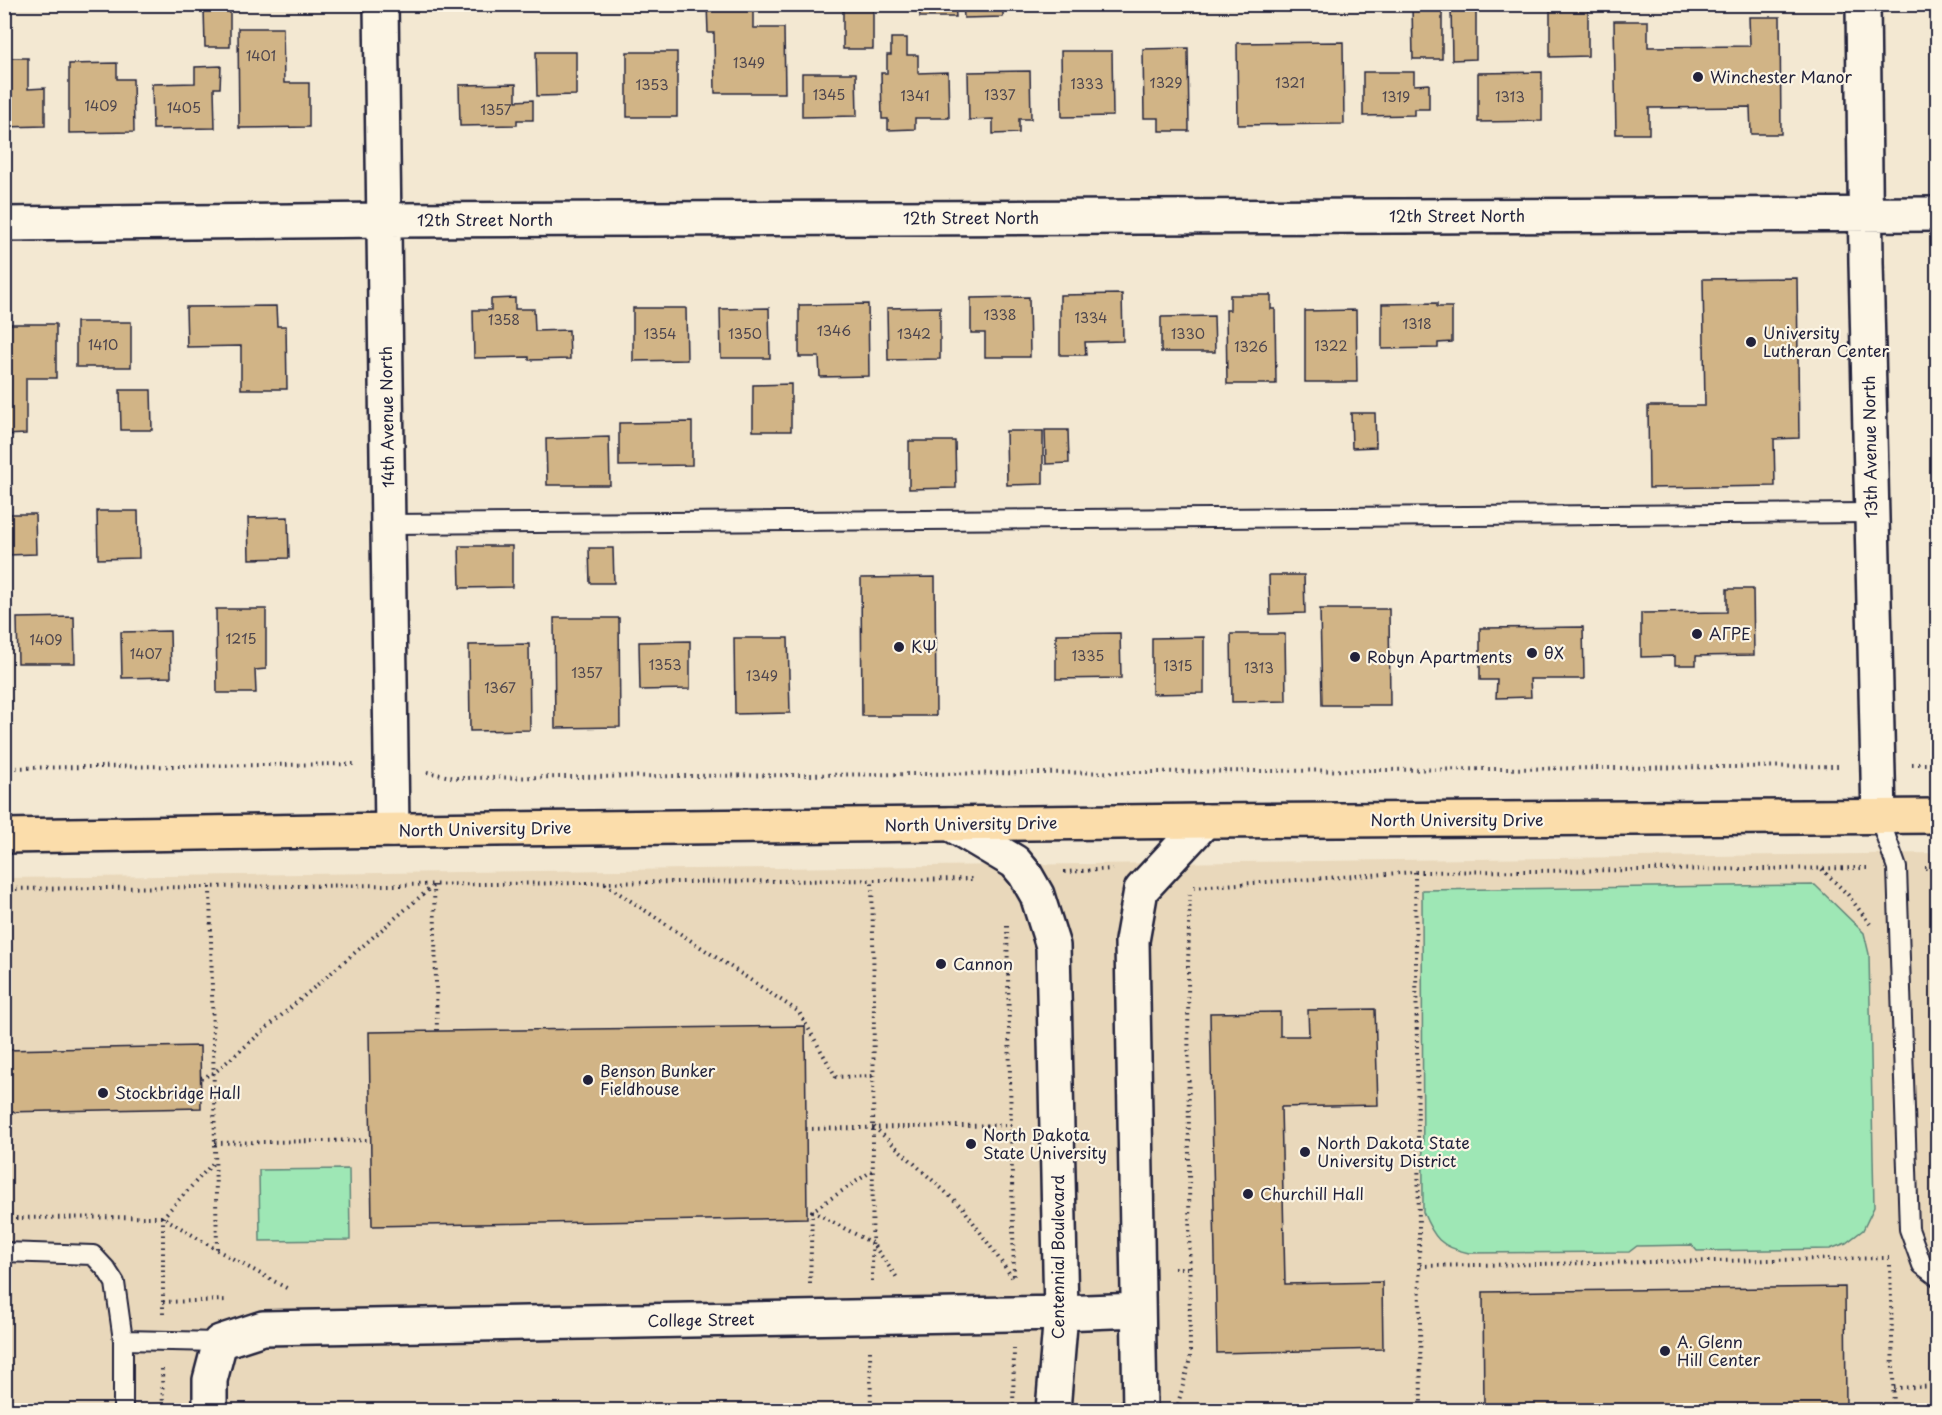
<svg xmlns="http://www.w3.org/2000/svg" width="1942" height="1415" font-family="'Playpen Sans',sans-serif">
	<style>
		.built { fill: #e9d8bb }
		.green { fill: #9ee7b5; stroke: #608478; stroke-width: 1.5 }
		.building { fill: #d1b486; stroke: #22223b; stroke-width: 1.5 }
		.lines { fill: none; stroke-linecap: round; stroke-linejoin: round }
		.lane-casing { stroke: #22223b; stroke-width: 22 }
		.street-casing { stroke: #22223b; stroke-width: 38 }
		.primary-casing { stroke: #22223b; stroke-width: 38 }
		.path { stroke: #22223b; stroke-width: 4; stroke-dasharray: 1.5 4.5; stroke-linecap: butt }
		.lane { stroke: #fcf5e5; stroke-width: 18 }
		.street { stroke: #fcf5e5; stroke-width: 33 }
		.primary { stroke: #fbddab; stroke-width: 33 }
		.poi-dot { fill: #22223b; stroke: #fcf5e5; stroke-width: 2 }
		.labels { text-anchor: middle; stroke-width: 4.5; stroke-linejoin: round; paint-order: stroke }
		.number-label { font-size: 14px; fill: #4e464e }
		.poi-label { font-size: 16px; fill: #22223b; stroke: #fcf5e5; text-anchor: start }
		.street-label { font-size: 16px; fill: #22223b; stroke: #fcf5e5 }
	</style>
	<rect width="100%" height="100%" fill="#f3e8d2"/>
	<filter id="ink" filterUnits="userSpaceOnUse"><feTurbulence type="fractalNoise" baseFrequency=".0167" numOctaves="2"/><feDisplacementMap in="SourceGraphic" scale="12" xChannelSelector="R" yChannelSelector="G"/><feConvolveMatrix kernelMatrix="1 2 1 2 8 2 1 2 1" color-interpolation-filters="sRGB"/></filter>
	<g filter="url(#ink)">
		<path class="built" d="M1937 853V1410H5L4 878Z"/>
		<path class="green" d="M1815 885 1864 933 1869 954 1874 1207 1863 1230 1846 1243 1830 1249 1697 1251 1692 1245 1637 1246 1629 1252 1469 1253C1440 1247 1434 1238 1423 1212L1422 890Z
			M349 1169 350 1240 260 1241 259 1170Z"/>
		<path class="building" d="M707 4H753V28H784L785 93H715L714 33H708Z
			M843 4H873V49H843Z
			M919 4H955L956 17H920Z
			M963 4H1003V17L964 18Z
			M1412 4H1442V59H1413Z
			M1550 4H1588V56L1550 57Z
			M1451 6H1476V59L1452 60Z
			M230 7V47H205L204 8Z
			M1749 17H1780L1781 134H1751L1750 107 1649 108V134H1616L1614 21H1648V47L1750 46Z
			M238 28H283L284 83H309V127L239 128Z
			M891 38H907V55H918V73L948 72 949 118H915V129L888 130V119H882L881 73H887V55H891Z
			M1343 42 1344 124 1238 125 1237 43Z
			M1188 48 1189 131H1159V118H1144L1143 49Z
			M1061 51H1112L1113 116 1062 117Z
			M536 52H576V95L537 96Z
			M627 52H677V117H627Z
			M4 58H28V89L45 88V126L4 127Z
			M117 63V79H133L134 132 69 133V64Z
			M221 66 220 88H214L215 128 153 129 152 84 195 83V67Z
			M1030 71 1031 119H1019V133L993 134V119L969 120 968 72Z
			M1363 72H1414V85L1429 84V109H1414V115L1363 116Z
			M1542 72V121L1478 122V73Z
			M802 73H856L857 116 802 117Z
			M516 84V101L533 100V120H517V125L460 126 459 85Z
			M1797 278 1799 438 1774 439 1775 486 1649 488 1648 406H1705L1703 279Z
			M1122 294 1123 341 1085 342 1086 355H1060V295Z
			M1230 295H1271V309H1275L1276 384H1227L1226 310H1230Z
			M1029 297 1030 357H985V333H971V298Z
			M515 298V309H534L535 331 569 330 570 359 529 360V357L474 358 473 310H491V299Z
			M1437 303V307H1452V342L1438 343V348L1382 349V304Z
			M868 304 869 376 820 377 819 357H799V305Z
			M276 306 277 326H286L287 389H241V346L187 347 186 307Z
			M940 307V359L888 360 887 308Z
			M633 308H686L687 360 633 361Z
			M769 308 770 358H721L720 309Z
			M1356 310 1357 382H1305V311Z
			M1214 316 1215 352H1161V317Z
			M76 322H131V367H76Z
			M4 324H56V378H26V434L4 435Z
			M791 384V431H753V385Z
			M120 390H151L152 430H121Z
			M1351 413H1375L1376 447 1352 448Z
			M692 422V465L619 466V423Z
			M1045 430H1068L1069 463 1046 464Z
			M1006 431H1043V484L1007 485Z
			M609 437 610 485H547L546 439Z
			M909 441H955L956 488 909 489Z
			M97 511H138L139 558 98 559Z
			M7 514H35L36 554 8 555Z
			M288 517 289 558 249 559 248 518Z
			M459 546H512V587L460 588Z
			M589 548H613L614 583H590Z
			M1269 575H1304L1305 613 1270 614Z
			M935 577 936 716H862L861 578Z
			M1727 589H1753L1754 655 1696 656V665H1675V656L1641 657V613L1727 612Z
			M216 609H266V669L255 670 256 693H217Z
			M1320 609H1389L1390 705H1322Z
			M74 617 75 663H18L17 618Z
			M554 618H619L620 727 555 728Z
			M1583 627 1584 679H1530L1531 697 1496 698 1497 680H1480V628Z
			M170 631 171 677 122 678 121 632Z
			M1120 633 1121 678 1056 679V634Z
			M1231 634H1285L1286 701 1232 702Z
			M1204 637V693L1152 694V638Z
			M734 638H788L790 713 735 714Z
			M690 641V689L640 690 639 642Z
			M529 644 530 730 470 731 469 645Z
			M1375 1009 1378 1105 1281 1107 1285 1284 1382 1282 1383 1349 1217 1353 1210 1013 1280 1012V1036H1309L1308 1010Z
			M805 1026 807 1218 372 1226 369 1032Z
			M200 1046 201 1108 4 1112V1050Z
			M1845 1287 1846 1410H1484L1483 1292Z"/>
		<g class="lines">
			<defs>
				<path id="lane" d="M388 524 1871 513
					M1879 817 1897 868 1909 1229 1922 1265 1938 1277
					M4 1252 93 1255 106 1269 115 1283 123 1340V1410
					M123 1340 220 1342"/>
				<path id="street" d="M381 4 392 830
					M1863 4 1866 262 1879 817
					M4 224 384 220 1938 214
					M951 824 1015 862 1025 874 1037 895 1053 946 1061 1313 1053 1410
					M210 1410V1380L220 1342 263 1328 1061 1313 1138 1310
					M1140 1410 1132 941 1141 890 1205 821"/>
				<path id="primary" d="M4 836 324 831 1205 821 1938 816"/>
			</defs>
			<use href="#lane" class="lane-casing"/>
			<use href="#street" class="street-casing"/>
			<use href="#primary" class="primary-casing"/>
			<path class="path" d="M1912 764H1938
				M4 768 355 764
				M427 772 455 778 1841 766
				M1925 868H1938
				M1822 869 1848 895 1870 924
				M1064 872 1113 869
				M1415 872 1421 1410
				M605 884 799 1012 836 1077 874 1076
				M434 885 437 1031
				M210 887 217 1249
				M1194 887 1415 872 1867 868
				M4 889 973 879
				M1007 926 1014 1278
				M201 1078 214 1073 434 885
				M874 1127 963 1208 1012 1277
				M806 1129 1011 1125
				M215 1143 370 1140
				M812 1211 872 1243 898 1279
				M4 1218 163 1217 217 1250 290 1290
				M1890 1265 1894 1410
				M1420 1266 1889 1258
				M1174 1268H1191
				M872 1281 874 996 872 880
				M810 1284 812 1211 872 1171
				M163 1302 228 1300
				M163 1314V1217L214 1162
				M870 1351 871 1410
				M162 1369 163 1410
				M1894 1388 1938 1386
				M1178 1404 1190 1359 1188 966 1190 891
				M871 1410H927
				M1013 1410 1014 1349
				M1089 1410H1105"/>
			<use href="#lane" class="lane"/>
			<use href="#street" class="street"/>
			<use href="#primary" class="primary"/>
		</g>
	</g>
	<g class="poi-dot">
		<circle cx="1698" cy="77" r="6"/>
		<circle cx="1751" cy="342" r="6"/>
		<circle cx="1697" cy="634" r="6"/>
		<circle cx="899" cy="647" r="6"/>
		<circle cx="1532" cy="653" r="6"/>
		<circle cx="1355" cy="657" r="6"/>
		<circle cx="941" cy="964" r="6"/>
		<circle cx="588" cy="1080" r="6"/>
		<circle cx="103" cy="1093" r="6"/>
		<circle cx="971" cy="1144" r="6"/>
		<circle cx="1305" cy="1152" r="6"/>
		<circle cx="1248" cy="1194" r="6"/>
		<circle cx="1665" cy="1351" r="6"/>
	</g>
	<g class="labels">
		<g class="number-label">
			<text x="261" y="61">1401</text>
			<text x="749" y="68">1349</text>
			<text x="1166" y="88">1329</text>
			<text x="1290" y="88">1321</text>
			<text x="1087" y="89">1333</text>
			<text x="652" y="90">1353</text>
			<text x="829" y="100">1345</text>
			<text x="1000" y="100">1337</text>
			<text x="915" y="101">1341</text>
			<text x="1396" y="102">1319</text>
			<text x="1510" y="102">1313</text>
			<text x="101" y="111">1409</text>
			<text x="184" y="113">1405</text>
			<text x="496" y="115">1357</text>
			<text x="1000" y="320">1338</text>
			<text x="1091" y="323">1334</text>
			<text x="504" y="325">1358</text>
			<text x="1417" y="329">1318</text>
			<text x="834" y="336">1346</text>
			<text x="660" y="339">1354</text>
			<text x="745" y="339">1350</text>
			<text x="914" y="339">1342</text>
			<text x="1188" y="339">1330</text>
			<text x="103" y="350">1410</text>
			<text x="1331" y="351">1322</text>
			<text x="1251" y="352">1326</text>
			<text x="241" y="644">1215</text>
			<text x="46" y="645">1409</text>
			<text x="146" y="659">1407</text>
			<text x="1088" y="661">1335</text>
			<text x="665" y="670">1353</text>
			<text x="1178" y="671">1315</text>
			<text x="1259" y="673">1313</text>
			<text x="587" y="678">1357</text>
			<text x="762" y="681">1349</text>
			<text x="500" y="693">1367</text>
		</g>
		<g class="poi-label">
			<text x="1710" y="83">Winchester Manor</text>
			<text x="1763" y="339">University<tspan x="1763" dy="18">Lutheran Center</tspan></text>
			<text x="1709" y="640">ΑΓΡΕ</text>
			<text x="911" y="653">ΚΨ</text>
			<text x="1544" y="659">θΧ</text>
			<text x="1367" y="663">Robyn Apartments</text>
			<text x="953" y="970">Cannon</text>
			<text x="600" y="1077">Benson Bunker<tspan x="600" dy="18">Fieldhouse</tspan></text>
			<text x="115" y="1099">Stockbridge Hall</text>
			<text x="983" y="1141">North Dakota<tspan x="983" dy="18">State University</tspan></text>
			<text x="1317" y="1149">North Dakota State<tspan x="1317" dy="18">University District</tspan></text>
			<text x="1260" y="1200">Churchill Hall</text>
			<text x="1677" y="1348">A. Glenn<tspan x="1677" dy="18">Hill Center</tspan></text>
		</g>
		<g class="street-label">
			<text x="1457" y="222">12th Street North</text>
			<text x="971" y="224">12th Street North</text>
			<text x="485" y="226">12th Street North</text>
			<text transform="translate(387 417) rotate(-91)" y="6">14th Avenue North</text>
			<text transform="translate(1870 447) rotate(-91)" y="6">13th Avenue North</text>
			<text x="1457" y="826">North University Drive</text>
			<text transform="translate(971 824) rotate(-1)" y="6">North University Drive</text>
			<text transform="translate(485 829) rotate(-1)" y="6">North University Drive</text>
			<text transform="translate(1058 1257) rotate(-90)" y="6">Centennial Boulevard</text>
			<text transform="translate(701 1320) rotate(-1)" y="6">College Street</text>
		</g>
	</g>
	<rect width="1942" height="1415" fill="none" stroke="#fcf5e5" stroke-width="24"/>
	<rect x="12" y="12" width="1918" height="1391" fill="none" stroke="#22223b" stroke-width="2" filter="url(#ink)"/>
</svg>
